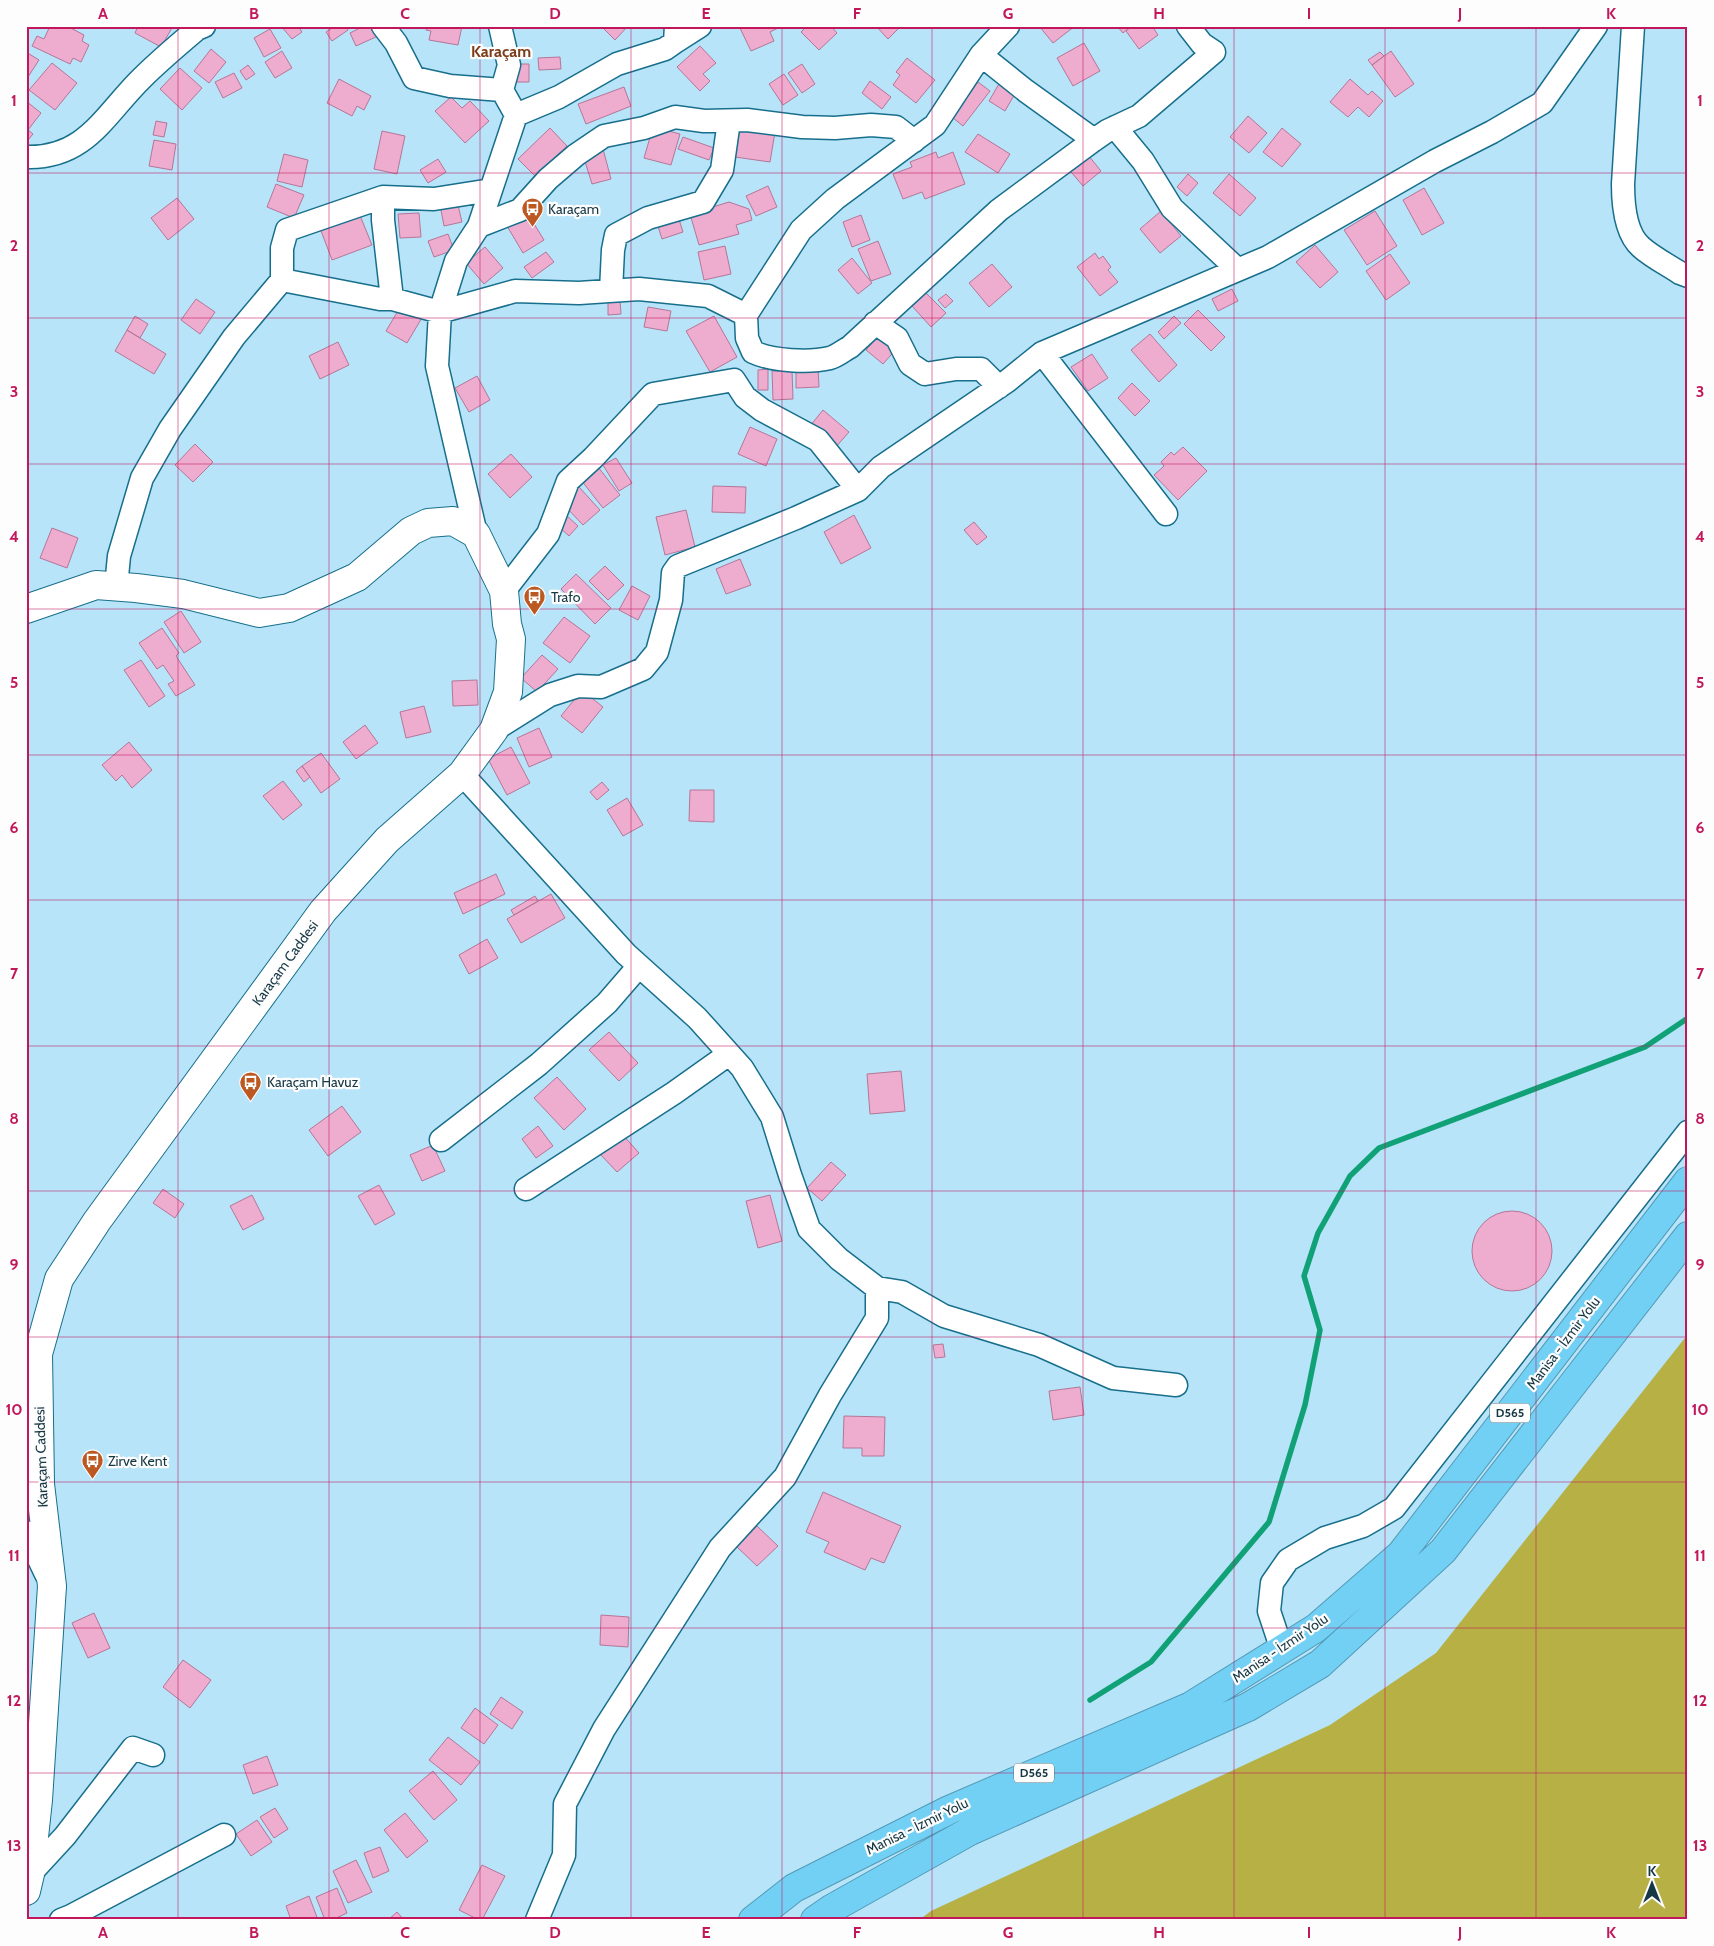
<svg xmlns="http://www.w3.org/2000/svg" width="1714" height="1946" font-family="Cabin,sans-serif">
	<style>
		.forest { fill: #b7b045 }
		.lines { fill: none; stroke-linecap: round; stroke-linejoin: round }
		.stream { stroke: #11a177; stroke-width: 5.5 }
		.building { fill: #eeaccf; stroke: #b47698 }
		.street-casing { stroke: #176f8c; stroke-width: 25 }
		.secondary-casing { stroke: #176f8c; stroke-width: 30 }
		.highway-casing { stroke: #529ab7; stroke-width: 30 }
		.street { stroke: #fff; stroke-width: 22 }
		.secondary { stroke: #fff; stroke-width: 28 }
		.highway { stroke: #72d0f5; stroke-width: 28 }
		.grid { fill: none; stroke: #c2185b; stroke-width: 1; stroke-opacity: 0.55 }
		.labels { text-anchor: middle; stroke-width: 4.5; stroke-linejoin: round; paint-order: stroke }
		.shield { fill: #fdfdfd; stroke: #5b727c; stroke-width: 1 }
		.shield-label { font-size: 12px; font-weight: bold; fill: #163744 }
		.poi-label { font-size: 14px; fill: #163744; stroke: #fdfdfd; text-anchor: start }
		.street-label { font-size: 14px; fill: #163744; stroke: #fdfdfd }
		.quarter-label { font-size: 16px; font-weight: bold; fill: #7d3d1b; stroke: #fdfdfd }
		.neatline { fill: none; stroke: #c2185b; stroke-width: 2 }
		.grid-label { font-size: 16px; text-anchor: middle; font-weight: bold; fill: #c2185b }
	</style>
	<rect width="100%" height="100%" fill="#b7e4f8"/>
	<path class="forest" d="M1688 1334V1920H919L931 1911 1330 1725 1436 1653Z"/>
	<g class="lines">
		<path class="stream" d="M1090 1700 1151 1662 1269 1522 1305 1405 1320 1330 1304 1276 1318 1233 1350 1176 1379 1148 1645 1047 1688 1018"/>
	</g>
	<path class="building" d="M50 26H67L84 35 82 41 89 45 81 62 73 58 70 64 32 46 37 36 44 39Z
		M138 26H173L161 47 135 33Z
		M281 26H298L302 32 292 39Z
		M335 26H346L348 30 332 41 326 32Z
		M364 26H373L378 36 356 46 350 33Z
		M427 26H462L458 45 429 40 431 31 426 30Z
		M601 26H628L615 40Z
		M739 26H782L770 32 774 41 751 51Z
		M807 26H831L837 33 819 50 801 32Z
		M876 26H901L888 39Z
		M1039 26H1075L1053 43Z
		M1117 26H1131L1123 33Z
		M1132 26H1152L1158 35 1139 49 1126 31Z
		M270 29 281 48 264 57 254 38Z
		M1084 43 1100 71 1073 86 1057 58Z
		M700 46 716 63 703 74 710 81 700 91 677 67Z
		M211 49 226 62 209 83 194 71Z
		M282 51 292 68 275 78 265 62Z
		M1391 51 1414 84 1395 97 1372 65Z
		M26 52 39 60 26 80Z
		M1380 52 1384 56 1372 65 1368 60Z
		M560 57 561 69 539 70 538 58Z
		M907 58 935 80 916 103 893 85 900 75 896 72Z
		M52 63 77 83 55 110 29 90Z
		M513 64H529V82H513Z
		M802 64 815 84 802 93 788 73Z
		M248 65 255 74 246 80 240 71Z
		M180 68 202 88 182 110 160 89Z
		M234 73 242 88 223 98 215 82Z
		M784 74 798 95 783 105 769 84Z
		M339 79 371 96 364 110 357 106 352 116 327 103Z
		M1350 79 1368 95 1372 91 1383 101 1369 117 1358 107 1348 117 1330 102Z
		M870 81 891 97 882 109 862 93Z
		M978 82 990 91 963 126 952 117Z
		M1000 82 1016 92 1005 111 989 101Z
		M624 87 631 106 586 124 578 104Z
		M451 97 462 108 470 101 489 121 465 143 435 111Z
		M26 101 41 113 28 130 33 134 28 140 26 139Z
		M1248 116 1267 133 1249 153 1230 137Z
		M156 121 167 123 164 137 153 135Z
		M653 127 680 134 671 165 644 158Z
		M740 127 775 132 770 162 735 157Z
		M550 128 567 146 535 176 518 159Z
		M1282 128 1301 144 1282 167 1263 152Z
		M382 131 405 136 397 174 374 169Z
		M978 134 1010 154 998 173 965 152Z
		M683 137 714 148 709 160 678 149Z
		M154 140 176 144 172 170 149 166Z
		M603 149 611 179 592 184 583 155Z
		M1084 150 1101 171 1083 186 1066 166Z
		M936 152 938 158 953 152 965 184 925 199 922 192 903 199 893 174 912 167 910 162Z
		M284 154 308 160 302 187 277 181Z
		M438 159 446 172 428 183 420 170Z
		M1188 174 1198 183 1187 196 1177 187Z
		M1229 174 1256 198 1240 216 1213 193Z
		M276 184 304 195 294 218 267 207Z
		M768 186 777 207 756 216 746 196Z
		M1424 188 1444 223 1422 235 1403 200Z
		M177 198 194 219 168 240 151 218Z
		M457 201 462 222 444 226 440 205Z
		M729 202 749 209 752 220 736 225 739 234 699 245 690 214Z
		M1161 211 1181 236 1160 253 1140 229Z
		M1375 211 1397 246 1367 265 1344 230Z
		M359 213 372 245 332 260 320 228Z
		M419 213 421 237 400 238 398 214Z
		M677 213 683 232 662 239 656 220Z
		M528 214 544 240 523 253 507 226Z
		M861 215 870 240 852 247 843 222Z
		M448 234 454 250 434 257 428 241Z
		M878 241 891 274 871 281 858 249Z
		M1315 245 1338 272 1320 288 1296 262Z
		M725 246 731 274 704 280 698 252Z
		M485 247 503 268 484 284 466 263Z
		M546 252 554 262 532 278 524 267Z
		M1095 253 1099 259 1103 256 1111 267 1108 270 1118 282 1100 296 1077 267Z
		M1390 254 1410 283 1386 300 1366 271Z
		M852 258 872 283 858 294 838 270Z
		M992 264 1012 287 989 307 969 283Z
		M1232 289 1238 301 1218 311 1212 299Z
		M926 293 946 313 931 327 912 306Z
		M946 294 953 301 945 308 938 300Z
		M196 299 215 312 200 334 181 320Z
		M620 300 621 314 608 315V301Z
		M402 304 423 316 407 343 386 331Z
		M648 307 671 311 667 331 644 327Z
		M1198 310 1225 337 1211 351 1184 324Z
		M135 316 148 324 140 338 127 330Z
		M714 316 737 357 710 372 686 331Z
		M1174 316 1181 323 1164 339 1158 332Z
		M127 330 166 354 154 374 115 351Z
		M880 334 897 348 883 364 866 350Z
		M1150 334 1177 365 1159 382 1131 350Z
		M338 342 349 365 320 379 309 356Z
		M1092 354 1108 378 1088 391 1071 367Z
		M818 368 819 387 796 388V369Z
		M768 369V390H758V370Z
		M792 370 793 399 773 400 772 371Z
		M477 376 490 400 469 412 455 388Z
		M1132 383 1150 401 1135 416 1118 398Z
		M823 410 849 432 835 448 810 426Z
		M750 427 777 439 766 466 738 454Z
		M195 444 213 462 193 482 175 465Z
		M1183 447 1207 471 1178 500 1154 475 1164 466 1161 462 1171 452 1174 455Z
		M511 454 532 477 510 498 488 474Z
		M616 458 632 483 619 491 603 465Z
		M598 467 620 495 603 508 581 480Z
		M713 486 746 487 745 513 712 512Z
		M579 487 600 510 583 525 562 503Z
		M686 510 695 547 665 555 656 517Z
		M566 515 578 526 569 536 557 525Z
		M854 515 871 548 841 564 824 532Z
		M974 522 987 537 977 545 964 530Z
		M52 528 78 538 67 568 40 558Z
		M740 559 751 585 726 594 716 569Z
		M605 566 624 585 608 600 589 581Z
		M576 574 611 608 595 624 561 589Z
		M632 586 650 596 638 620 619 610Z
		M181 611 201 642 184 653 164 622Z
		M564 617 590 636 570 663 543 643Z
		M162 628 179 653 176 656 195 685 176 696 168 684 174 681 163 665 157 669 139 643Z
		M542 655 558 669 537 692 521 678Z
		M141 660 165 696 149 707 124 670Z
		M477 680 478 705 453 706 452 681Z
		M582 690 603 707 582 733 561 716Z
		M424 706 431 732 406 738 400 712Z
		M365 725 378 743 356 759 343 742Z
		M539 728 552 757 529 767 517 738Z
		M129 742 152 770 132 788 122 775 116 781 102 765Z
		M511 747 530 783 507 795 488 759Z
		M321 753 340 779 321 793 302 766Z
		M302 766 310 777 304 782 296 771Z
		M283 781 302 805 283 820 263 796Z
		M602 782 609 790 597 800 590 792Z
		M690 790H714V822L689 821Z
		M627 798 643 825 623 836 607 810Z
		M496 874 505 894 463 914 454 893Z
		M551 894 565 918 521 943 507 919Z
		M535 896 538 901 514 915 511 910Z
		M487 939 498 958 469 974 459 955Z
		M609 1032 638 1063 619 1081 589 1050Z
		M901 1071 905 1111 870 1114 867 1074Z
		M557 1077 586 1109 564 1130 534 1098Z
		M342 1106 361 1132 328 1156 309 1130Z
		M538 1126 553 1146 536 1158 522 1139Z
		M622 1134 639 1153 617 1172 600 1154Z
		M433 1145 445 1171 422 1181 410 1155Z
		M831 1162 846 1175 822 1201 807 1188Z
		M379 1185 395 1214 375 1225 358 1196Z
		M163 1189 184 1204 175 1218 153 1203Z
		M252 1195 264 1219 243 1230 230 1206Z
		M770 1195 782 1241 758 1248 746 1201Z
		M1472 1251a40 40 0 1 1 80 0a40 40 0 1 1-80 0Z
		M943 1344 945 1357 935 1358 933 1345Z
		M1080 1387 1084 1415 1053 1420 1049 1391Z
		M844 1416 885 1417 884 1456H862V1448H843Z
		M823 1492 901 1526 884 1563 871 1558 865 1570 824 1552 829 1542 806 1532Z
		M757 1526 778 1546 757 1566 737 1547Z
		M94 1613 110 1648 88 1658 72 1623Z
		M601 1615 629 1617 628 1647 600 1645Z
		M183 1660 211 1680 190 1708 163 1687Z
		M501 1697 523 1712 512 1729 490 1714Z
		M475 1708 498 1725 484 1744 461 1728Z
		M448 1737 480 1762 461 1785 429 1760Z
		M267 1756 278 1785 253 1794 243 1765Z
		M433 1771 457 1800 434 1820 409 1791Z
		M275 1808 288 1829 274 1838 260 1817Z
		M405 1813 428 1841 407 1858 384 1830Z
		M257 1820 272 1842 251 1856 236 1834Z
		M380 1847 389 1871 373 1878 364 1853Z
		M356 1860 372 1892 348 1903 333 1871Z
		M482 1865 505 1876 482 1920H479L459 1910Z
		M337 1888 347 1913 332 1920H325L316 1897Z
		M309 1896 318 1920H291L286 1906Z
		M397 1912 404 1920H388Z"/>
	<g class="lines">
		<defs>
			<path id="street" d="M383 26 396 43 414 78 450 86 502 90 516 115 559 97 617 64 665 49 675 42 676 26
				M500 26 509 65 502 90
				M1008 26 981 55 935 125 835 199 801 230 746 315 747 338 753 352C772 361 809 363 830 358 837 356 844 350 850 347L999 210 1094 140 1107 131 1139 116 1214 52 1202 44 1188 26
				M1633 26 1623 184C1623 204 1625 233 1641 247 1652 257 1668 265 1680 273L1688 276
				M675 42 700 26
				M981 55 1026 91 1094 140
				M1115 127 1143 161 1172 208 1237 269
				M26 157C86 159 105 114 142 78 159 61 178 45 197 29L204 26
				M479 226 520 210 548 179 576 155 604 136 644 128 675 117 704 121 747 120 802 127 835 128 871 125 896 127 914 141
				M282 280 380 299H392L440 312 515 291 579 293 639 289 708 296 746 315
				M611 291 613 250 616 235 648 218 703 202 722 170 729 121
				M392 299 383 220V197L434 199 491 190 516 115
				M875 323 897 338 910 364 925 374 956 369H981L999 387
				M1042 353 1166 514
				M476 534 437 366 440 312 456 261 479 226 491 190
				M116 587 119 556 142 478 170 429 234 337 282 280V248L287 230 383 197
				M504 591 548 534 568 481 593 458 653 394 734 380 745 397 762 410 818 440 858 490
				M494 730 550 695 578 686 601 687 643 669 657 652 671 600 673 573 678 566 796 518 858 490 881 467 1006 382 1042 353 1268 257 1435 161 1492 132 1542 103 1596 26
				M462 774 626 954 697 1018 742 1068 772 1117 790 1175 809 1229 839 1259 877 1288V1318L830 1395 785 1477 720 1548 604 1729 565 1804 564 1855 537 1920
				M441 1140 539 1064 607 1003 639 966
				M526 1189 674 1093 729 1054
				M877 1288 902 1292 944 1316 1039 1345 1113 1378 1176 1385
				M26 1532 46 1574
				M1282 1650 1269 1611 1272 1583 1288 1560 1325 1538 1363 1526 1394 1508 1688 1132
				M30 1874 65 1836 133 1748 153 1755
				M61 1920 71 1916 224 1835"/>
			<path id="secondary" d="M26 609 96 585 136 588 183 594 259 613 289 608 357 577 411 531 428 523 453 521 476 534 504 591 507 624 511 639 508 692 494 730 462 774 387 840 323 911 97 1221 59 1279 38 1354 40 1484 52 1586 38 1800 30 1874 26 1891"/>
			<path id="highway" d="M753 1920 794 1888 949 1810 1191 1706 1316 1628 1401 1554 1688 1181
				M815 1920 831 1909 970 1831 1248 1707 1320 1664 1443 1551 1688 1236"/>
		</defs>
		<use href="#street" class="street-casing"/>
		<use href="#secondary" class="secondary-casing"/>
		<use href="#highway" class="highway-casing"/>
		<use href="#street" class="street"/>
		<use href="#secondary" class="secondary"/>
		<use href="#highway" class="highway"/>
	</g>
	<path class="grid" d="M178 26V1920M329 26V1920M480 26V1920M631 26V1920M782 26V1920M932 26V1920M1083 26V1920M1234 26V1920M1385 26V1920M1536 26V1920M26 173H1688M26 318H1688M26 464H1688M26 609H1688M26 755H1688M26 900H1688M26 1046H1688M26 1191H1688M26 1337H1688M26 1482H1688M26 1628H1688M26 1773H1688"/>
	<defs>
		<symbol id="bus-pin" viewBox="-11 -11 22 30"><path d="M0 17L-7.5 6A9.5 9.5 0 1 1 7.5 6Z" fill="#bc5922" stroke="#fdfdfd"/><path d="M-5-6H5V4H4V6H2V4H-2V6H-4V4H-5ZM-3.5-4V0h7V-4ZM-3.5 1.2v1.5H-2V1.2ZM2 1.2v1.5H3.5V1.2Z" fill="#fff"/></symbol>
	</defs>
	<g fill-rule="evenodd">
		<use href="#bus-pin" x="520" y="196" width="25" height="34"/>
		<use href="#bus-pin" x="522" y="584" width="25" height="34"/>
		<use href="#bus-pin" x="238" y="1070" width="25" height="34"/>
		<use href="#bus-pin" x="80" y="1448" width="25" height="34"/>
	</g>
	<g class="labels">
		<g class="shield">
			<rect x="1490" y="1403.5" width="40" height="19" rx="4"/>
			<rect x="1014" y="1763.5" width="40" height="19" rx="4"/>
		</g>
		<g class="shield-label">
			<text x="1510" y="1417">D565</text>
			<text x="1034" y="1777">D565</text>
		</g>
		<g class="poi-label">
			<text x="548" y="214">Karaçam</text>
			<text x="551" y="602">Trafo</text>
			<text x="267" y="1087">Karaçam Havuz</text>
			<text x="108" y="1466">Zirve Kent</text>
		</g>
		<g class="street-label">
			<text transform="translate(285 963) rotate(-54)" y="5">Karaçam Caddesi</text>
			<text transform="translate(1563 1343) rotate(-53)" y="5">Manisa - İzmir Yolu</text>
			<text transform="translate(41 1457) rotate(-92)" y="5">Karaçam Caddesi</text>
			<text transform="translate(1280 1648) rotate(-34)" y="5">Manisa - İzmir Yolu</text>
			<text transform="translate(917 1826) rotate(-26)" y="5">Manisa - İzmir Yolu</text>
		</g>
		<g class="quarter-label">
			<text x="501" y="57">Karaçam</text>
		</g>
	</g>
	<rect width="1714" height="1946" fill="none" stroke="#fdfdfd" stroke-width="55"/>
	<g transform="translate(1652 1884)" stroke="#fdfdfd" stroke-width="4" paint-order="stroke">
	<path d="M0-4L9 19L0 12L-9 19Z" fill="#163744"/>
	<text y="-8" font-size="14" font-weight="bold" text-anchor="middle" fill="#163744">K</text>
	</g>
	<rect x="28" y="28" width="1658" height="1890" class="neatline"/>
	<g class="grid-label">
		<text x="103" y="19">A</text>
		<text x="254" y="19">B</text>
		<text x="405" y="19">C</text>
		<text x="555" y="19">D</text>
		<text x="706" y="19">E</text>
		<text x="857" y="19">F</text>
		<text x="1008" y="19">G</text>
		<text x="1159" y="19">H</text>
		<text x="1309" y="19">I</text>
		<text x="1460" y="19">J</text>
		<text x="1611" y="19">K</text>
		<text x="14" y="106">1</text>
		<text x="1700" y="106">1</text>
		<text x="14" y="251">2</text>
		<text x="1700" y="251">2</text>
		<text x="14" y="397">3</text>
		<text x="1700" y="397">3</text>
		<text x="14" y="542">4</text>
		<text x="1700" y="542">4</text>
		<text x="14" y="688">5</text>
		<text x="1700" y="688">5</text>
		<text x="14" y="833">6</text>
		<text x="1700" y="833">6</text>
		<text x="14" y="979">7</text>
		<text x="1700" y="979">7</text>
		<text x="14" y="1124">8</text>
		<text x="1700" y="1124">8</text>
		<text x="14" y="1270">9</text>
		<text x="1700" y="1270">9</text>
		<text x="14" y="1415">10</text>
		<text x="1700" y="1415">10</text>
		<text x="14" y="1561">11</text>
		<text x="1700" y="1561">11</text>
		<text x="14" y="1706">12</text>
		<text x="1700" y="1706">12</text>
		<text x="14" y="1851">13</text>
		<text x="1700" y="1851">13</text>
		<text x="103" y="1938">A</text>
		<text x="254" y="1938">B</text>
		<text x="405" y="1938">C</text>
		<text x="555" y="1938">D</text>
		<text x="706" y="1938">E</text>
		<text x="857" y="1938">F</text>
		<text x="1008" y="1938">G</text>
		<text x="1159" y="1938">H</text>
		<text x="1309" y="1938">I</text>
		<text x="1460" y="1938">J</text>
		<text x="1611" y="1938">K</text>
	</g>
</svg>
